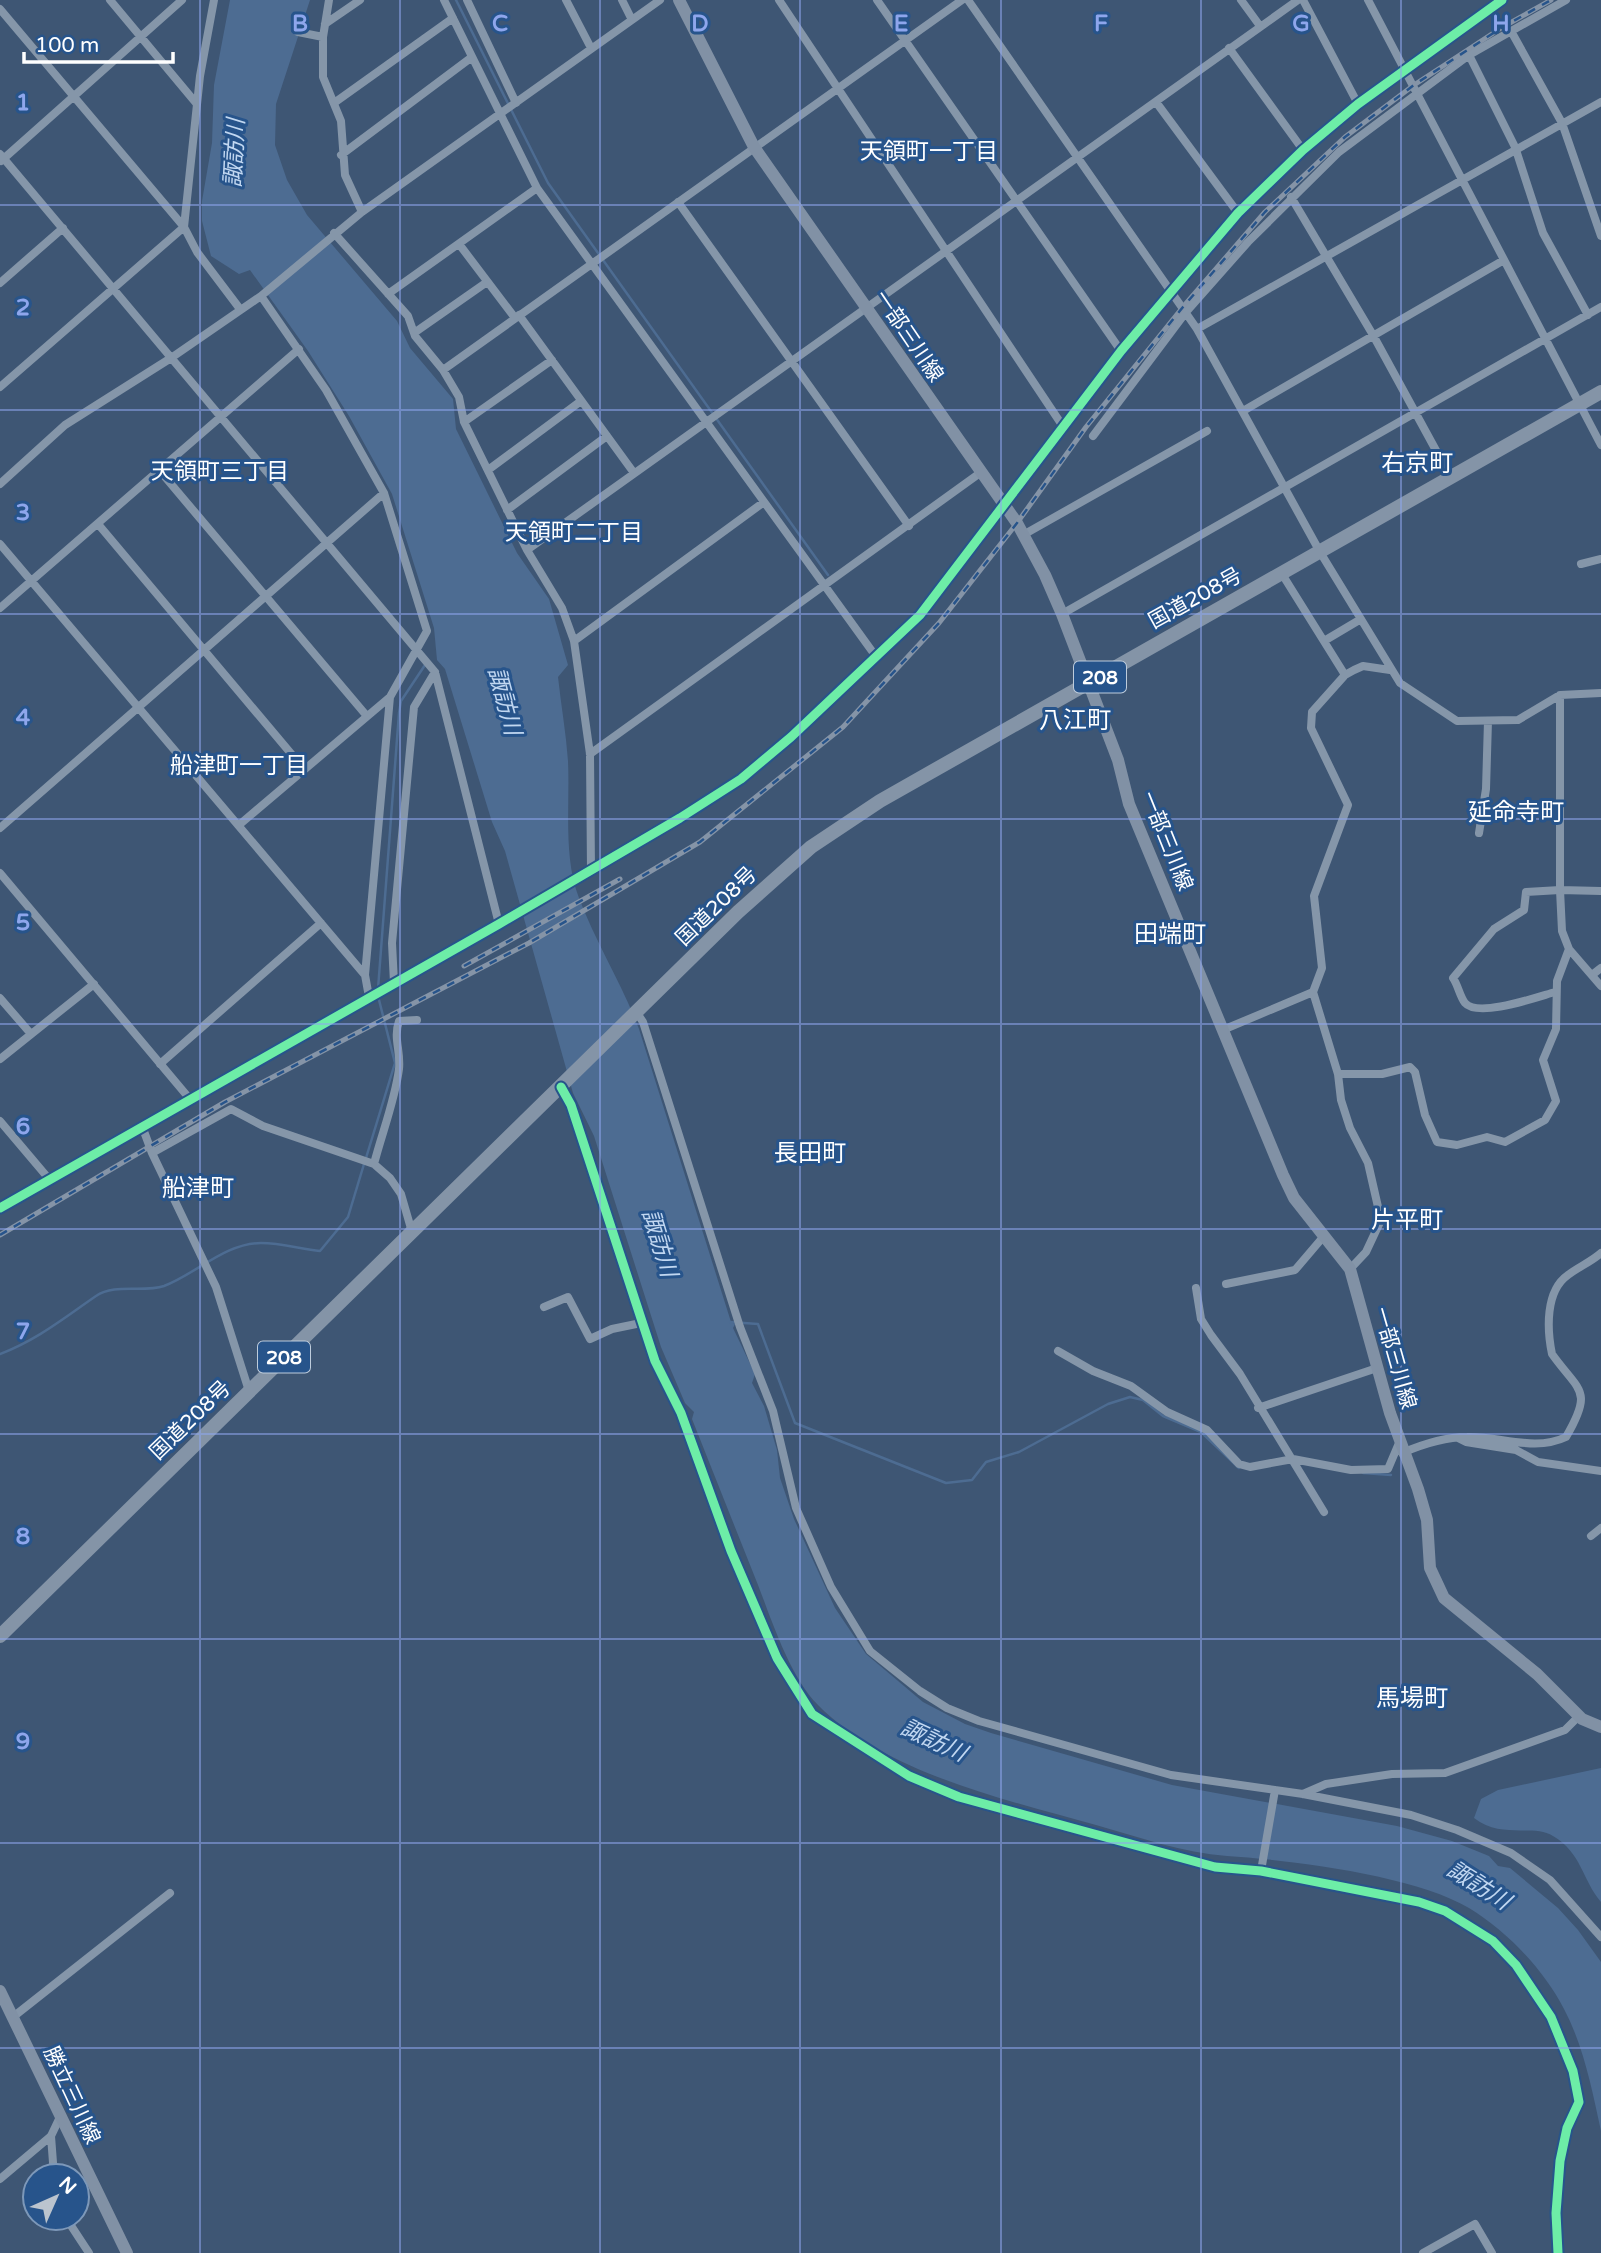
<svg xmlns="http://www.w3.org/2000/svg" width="1601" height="2253" font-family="'Varela Round','Noto Sans JP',sans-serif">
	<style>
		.water { fill: #4d6c92 }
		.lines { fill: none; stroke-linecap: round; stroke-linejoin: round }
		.stream { stroke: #4d6c92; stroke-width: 2.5 }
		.minor { stroke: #8596a9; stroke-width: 8 }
		.secondary { stroke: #8191a5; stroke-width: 12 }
		.trunk { stroke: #8494a7; stroke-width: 14 }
		.rail-casing { stroke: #8594a7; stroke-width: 5 }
		.rail { stroke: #27548b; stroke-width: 2.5; stroke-dasharray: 8; stroke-linecap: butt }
		.cycleway-casing { stroke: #27548b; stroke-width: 13 }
		.cycleway { stroke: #6deda7; stroke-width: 9 }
		.grid { fill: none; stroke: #8ea6ec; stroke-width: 2; stroke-opacity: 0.55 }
		.labels { text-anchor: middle; stroke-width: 6; stroke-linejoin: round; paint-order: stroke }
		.shield { fill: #27548b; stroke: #beccdc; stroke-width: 2 }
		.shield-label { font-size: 19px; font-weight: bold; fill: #fff }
		.street-label { font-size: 21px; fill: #fff; stroke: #27548b }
		.neighbourhood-label { font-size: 23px; fill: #fff; stroke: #27548b }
		.water-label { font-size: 23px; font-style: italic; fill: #c1d7f1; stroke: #27548b }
		.quarter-label { font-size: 24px; fill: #fff; stroke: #27548b }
		.grid-label { font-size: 23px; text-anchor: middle; font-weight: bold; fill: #8ea6ec; stroke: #27548b; stroke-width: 6; stroke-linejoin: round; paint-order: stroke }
	</style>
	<rect width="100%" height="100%" fill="#3e5674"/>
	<path class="water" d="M230 0H310L276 104 275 145 287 180 307 215 397 321 410 348 453 399 456 429 517 553 549 599 568 665 558 677C561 705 566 733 568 761 570 806 563 857 579 898 596 943 622 984 639 1029L731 1322 735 1324 733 1328 755 1374 752 1383 764 1406 777 1450 780 1478 794 1519 835 1608 866 1654 923 1702 965 1724 991 1733 1172 1785 1397 1826 1452 1841 1489 1856 1498 1866 1510 1868 1558 1908 1578 1930 1601 1962V2131C1592 2090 1584 2047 1564 2009 1544 1970 1507 1931 1469 1908 1414 1875 1290 1860 1227 1856 1183 1853 1139 1837 1096 1825 1007 1800 885 1773 818 1705 790 1677 772 1621 758 1585 736 1530 714 1474 692 1419L694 1412 685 1403 661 1347 594 1136 573 1093 505 851 492 822 445 669 437 660 434 628 392 494 349 416 308 351 250 270 239 274 211 256 202 221V201L212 143 214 85Z
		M1601 1768V1902C1582 1880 1582 1853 1553 1836 1533 1823 1503 1840 1474 1818L1481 1799 1498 1790Z"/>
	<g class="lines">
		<path class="stream" d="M456 0 548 183 828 575
			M378 989 399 713 401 701 425 665
			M366 1158 395 1063 378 996
			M730 1322 758 1324 795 1423 946 1483 972 1480 986 1462 1019 1452 1108 1404 1130 1397 1143 1400 1163 1416 1201 1432 1239 1468
			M0 1354C37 1340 64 1318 96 1296 115 1283 143 1293 164 1286 196 1274 225 1243 261 1243 281 1243 301 1249 320 1251L348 1217 364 1164
			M1363 1473 1391 1475"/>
		<path class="minor" d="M110 0 196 103
			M329 0 323 37V77L341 121 345 175 362 212
			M444 0 537 188 877 658
			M467 0 516 103
			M566 0 591 48
			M622 0 632 20
			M779 0 1064 428
			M877 0 1121 351
			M968 0 1197 329 1320 552 1400 683 1457 721 1518 720 1560 695 1601 693
			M1241 0 1260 26
			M1303 0 1358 104
			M1368 0 1601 445
			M0 9 184 227 197 252 240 309
			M325 24 360 0
			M1511 31 1562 123 1601 236
			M298 32 323 37
			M1229 48 1303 150
			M1469 55 1515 147 1543 233 1588 315
			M1156 102 1238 213
			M334 103 453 18
			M0 154 435 672 499 924
			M341 155 472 57
			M1 161 182 0
			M1291 197 1373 335 1450 476
			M678 202 909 526
			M334 233 408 316 415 336 443 370 459 397 464 422 527 550 562 608 574 641 590 754 591 870
			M459 244 515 318
			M0 283 63 228
			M388 294 537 188
			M261 296 326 390 384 493 427 631 390 697 365 975 369 997
			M519 315 634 473
			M1197 329 1601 102
			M414 333 487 282
			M443 370 962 0
			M0 387 184 227 200 76 214 0
			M1243 411 1504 260
			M464 422 552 360
			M1093 436 1186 312 1248 242 1339 152 1469 55 1566 0
			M488 470 581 401
			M160 471 366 715
			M0 484 65 425 171 358 261 296 362 212 660 0
			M507 510 607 436
			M98 524 304 769
			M1023 535 1207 431
			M0 544 364 974
			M527 550 1298 0
			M1581 564 1601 559
			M1282 574 1345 675
			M0 608 299 349
			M1062 614 1601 307
			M574 641 764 502
			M1324 641 1361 619
			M1560 695V890L1601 891
			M590 754 980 473
			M239 825 390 697
			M0 828 384 493
			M1479 833 1486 789 1488 721
			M0 873 189 1098
			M1569 949 1601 986
			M1592 975 1601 968
			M394 983 392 943 414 707 435 672
			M0 998 31 1034
			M637 1013 643 1022 740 1327 773 1411 796 1508 831 1587 870 1651 920 1691 947 1708 979 1721 1171 1775 1303 1794 1411 1815 1457 1830 1511 1853 1550 1880 1601 1937
			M1225 1029 1313 992
			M0 1059 94 984
			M160 1064 321 923
			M1338 1074H1382L1410 1067 1415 1072 1425 1115 1437 1142 1457 1145 1487 1137 1505 1142 1545 1120 1556 1101 1543 1060 1556 1029 1557 981 1569 949 1562 931 1560 890 1526 892 1524 910 1494 929 1453 978C1458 985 1460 997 1465 1003 1478 1018 1537 997 1555 992
			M561 1087 571 1105 655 1361 681 1413 731 1551 777 1658 812 1714 909 1776 959 1797 1215 1867 1261 1871 1419 1902 1445 1911 1493 1941 1516 1965 1551 2017 1573 2071 1579 2102 1567 2128 1560 2161 1556 2213 1558 2253
			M0 1121 49 1179
			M142 1126 152 1153
			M374 1164C382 1133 395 1100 399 1069 401 1051 393 1038 399 1021L417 1020
			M0 1208 499 924 680 818 741 779 791 737 920 615 1121 351 1238 213 1303 150 1358 104 1502 0
			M1350 1269 1366 1252 1381 1220 1368 1163 1350 1128 1341 1100 1338 1074 1313 992 1322 968 1314 896 1348 805 1311 728 1312 712 1345 675 1354 670 1363 666 1390 670
			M1226 1284 1295 1270 1324 1236
			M1196 1288 1201 1319 1211 1335 1240 1374 1324 1512
			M544 1307 568 1297 590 1339 612 1329 641 1323
			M1058 1351 1093 1371 1131 1386 1167 1412 1207 1430 1239 1464 1250 1467 1293 1459 1351 1470 1388 1469 1399 1443
			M249 1391 216 1287 152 1153 231 1109 263 1126 374 1164 390 1178 401 1194 412 1232
			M1258 1408 1377 1368
			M1458 1438 1466 1442 1516 1450 1538 1462 1601 1471
			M1402 1453C1423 1444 1444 1437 1467 1437 1500 1436 1535 1452 1566 1437 1594 1389 1579 1392 1552 1354 1547 1330 1545 1291 1568 1275 1578 1267 1591 1262 1601 1253
			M1591 1536 1601 1528
			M1303 1794 1326 1784 1392 1774 1445 1773 1565 1730 1579 1716
			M1261 1871 1275 1790
			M13 2017 170 1893
			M51 2136 54 2176
			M0 2179 51 2136 60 2117
			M66 2218 89 2253
			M1423 2253 1475 2224 1492 2253"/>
		<path class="secondary" d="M679 0 754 147 1017 523 1045 575 1062 614 1118 760 1129 804 1283 1175 1294 1198 1350 1269 1390 1413 1418 1489 1427 1520 1430 1568 1444 1598 1537 1674 1582 1719 1601 1727
			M0 1991 127 2253"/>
		<path class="trunk" d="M0 1636 738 912 811 847 880 801 1601 392"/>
		<defs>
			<path id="rail" d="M464 966 620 879
				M0 1235 225 1102 529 943 700 842 843 727 939 623 1017 523 1086 427 1183 307 1265 212 1345 137 1414 85 1501 28 1551 0"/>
		</defs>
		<use href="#rail" class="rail-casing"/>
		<use href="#rail" class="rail"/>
		<defs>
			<path id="cycleway" d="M561 1087 571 1105 655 1361 681 1413 731 1551 777 1658 812 1714 909 1776 959 1797 1215 1867 1261 1871 1419 1902 1445 1911 1493 1941 1516 1965 1551 2017 1573 2071 1579 2102 1567 2128 1560 2161 1556 2213 1558 2253
				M0 1208 499 924 680 818 741 779 791 737 920 615 1121 351 1238 213 1303 150 1358 104 1502 0"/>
		</defs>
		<use href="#cycleway" class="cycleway-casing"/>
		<use href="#cycleway" class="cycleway"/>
	</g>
	<path class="grid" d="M200 0V2253M400 0V2253M600 0V2253M800 0V2253M1001 0V2253M1201 0V2253M1401 0V2253M0 205H1601M0 410H1601M0 614H1601M0 819H1601M0 1024H1601M0 1229H1601M0 1434H1601M0 1639H1601M0 1843H1601M0 2048H1601"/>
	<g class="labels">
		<g class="shield">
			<rect x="1074" y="661.5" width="52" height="31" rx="5"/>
			<rect x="258" y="1341.5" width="52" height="31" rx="5"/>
		</g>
		<g class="shield-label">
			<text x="1100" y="684">208</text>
			<text x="284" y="1364">208</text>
		</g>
		<g class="street-label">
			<text transform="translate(909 336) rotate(56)" y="7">一部三川線</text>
			<text transform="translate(1195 598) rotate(-29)" y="7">国道208号</text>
			<text transform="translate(1167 841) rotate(68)" y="7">一部三川線</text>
			<text transform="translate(716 906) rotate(-44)" y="7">国道208号</text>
			<text transform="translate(1395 1358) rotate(74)" y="7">一部三川線</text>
			<text transform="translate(190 1420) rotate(-44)" y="7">国道208号</text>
			<text transform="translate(72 2095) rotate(65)" y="7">勝立三川線</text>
		</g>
		<g class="neighbourhood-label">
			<text x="929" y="159">天領町一丁目</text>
			<text x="220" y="479">天領町三丁目</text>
			<text x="574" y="540">天領町二丁目</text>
			<text x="239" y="773">船津町一丁目</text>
		</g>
		<g class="water-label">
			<text transform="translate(234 153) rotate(-87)" y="8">諏訪川</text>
			<text transform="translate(505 701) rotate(75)" y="8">諏訪川</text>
			<text transform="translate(660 1243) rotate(73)" y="8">諏訪川</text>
			<text transform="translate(934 1740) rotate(25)" y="8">諏訪川</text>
			<text transform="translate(1479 1885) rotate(32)" y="8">諏訪川</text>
		</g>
		<g class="quarter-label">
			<text x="1417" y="471">右京町</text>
			<text x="1075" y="728">八江町</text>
			<text x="1516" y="820">延命寺町</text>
			<text x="1170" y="942">田端町</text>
			<text x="810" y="1161">長田町</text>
			<text x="198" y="1196">船津町</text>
			<text x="1407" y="1228">片平町</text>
			<text x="1412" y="1706">馬場町</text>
		</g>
	</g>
	<g class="grid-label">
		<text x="300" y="31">B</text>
		<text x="500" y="31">C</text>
		<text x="700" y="31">D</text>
		<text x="901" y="31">E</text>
		<text x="1101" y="31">F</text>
		<text x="1301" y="31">G</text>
		<text x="1501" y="31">H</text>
		<text x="23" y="110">1</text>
		<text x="23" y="315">2</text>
		<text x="23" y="520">3</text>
		<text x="23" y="725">4</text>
		<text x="23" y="930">5</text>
		<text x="23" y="1134">6</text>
		<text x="23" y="1339">7</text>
		<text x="23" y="1544">8</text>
		<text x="23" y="1749">9</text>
	</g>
	<g transform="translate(56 2197) rotate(45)"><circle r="33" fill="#27548b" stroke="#7d98b9" stroke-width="2"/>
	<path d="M0-5L12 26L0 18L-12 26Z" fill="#bbc4ce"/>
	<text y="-10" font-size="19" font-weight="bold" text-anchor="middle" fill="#ffffff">N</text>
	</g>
	<path d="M24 52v10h149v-10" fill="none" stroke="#ffffff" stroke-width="3.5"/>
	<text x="35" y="52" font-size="21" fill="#ffffff" stroke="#27548b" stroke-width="5" paint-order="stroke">100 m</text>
</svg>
